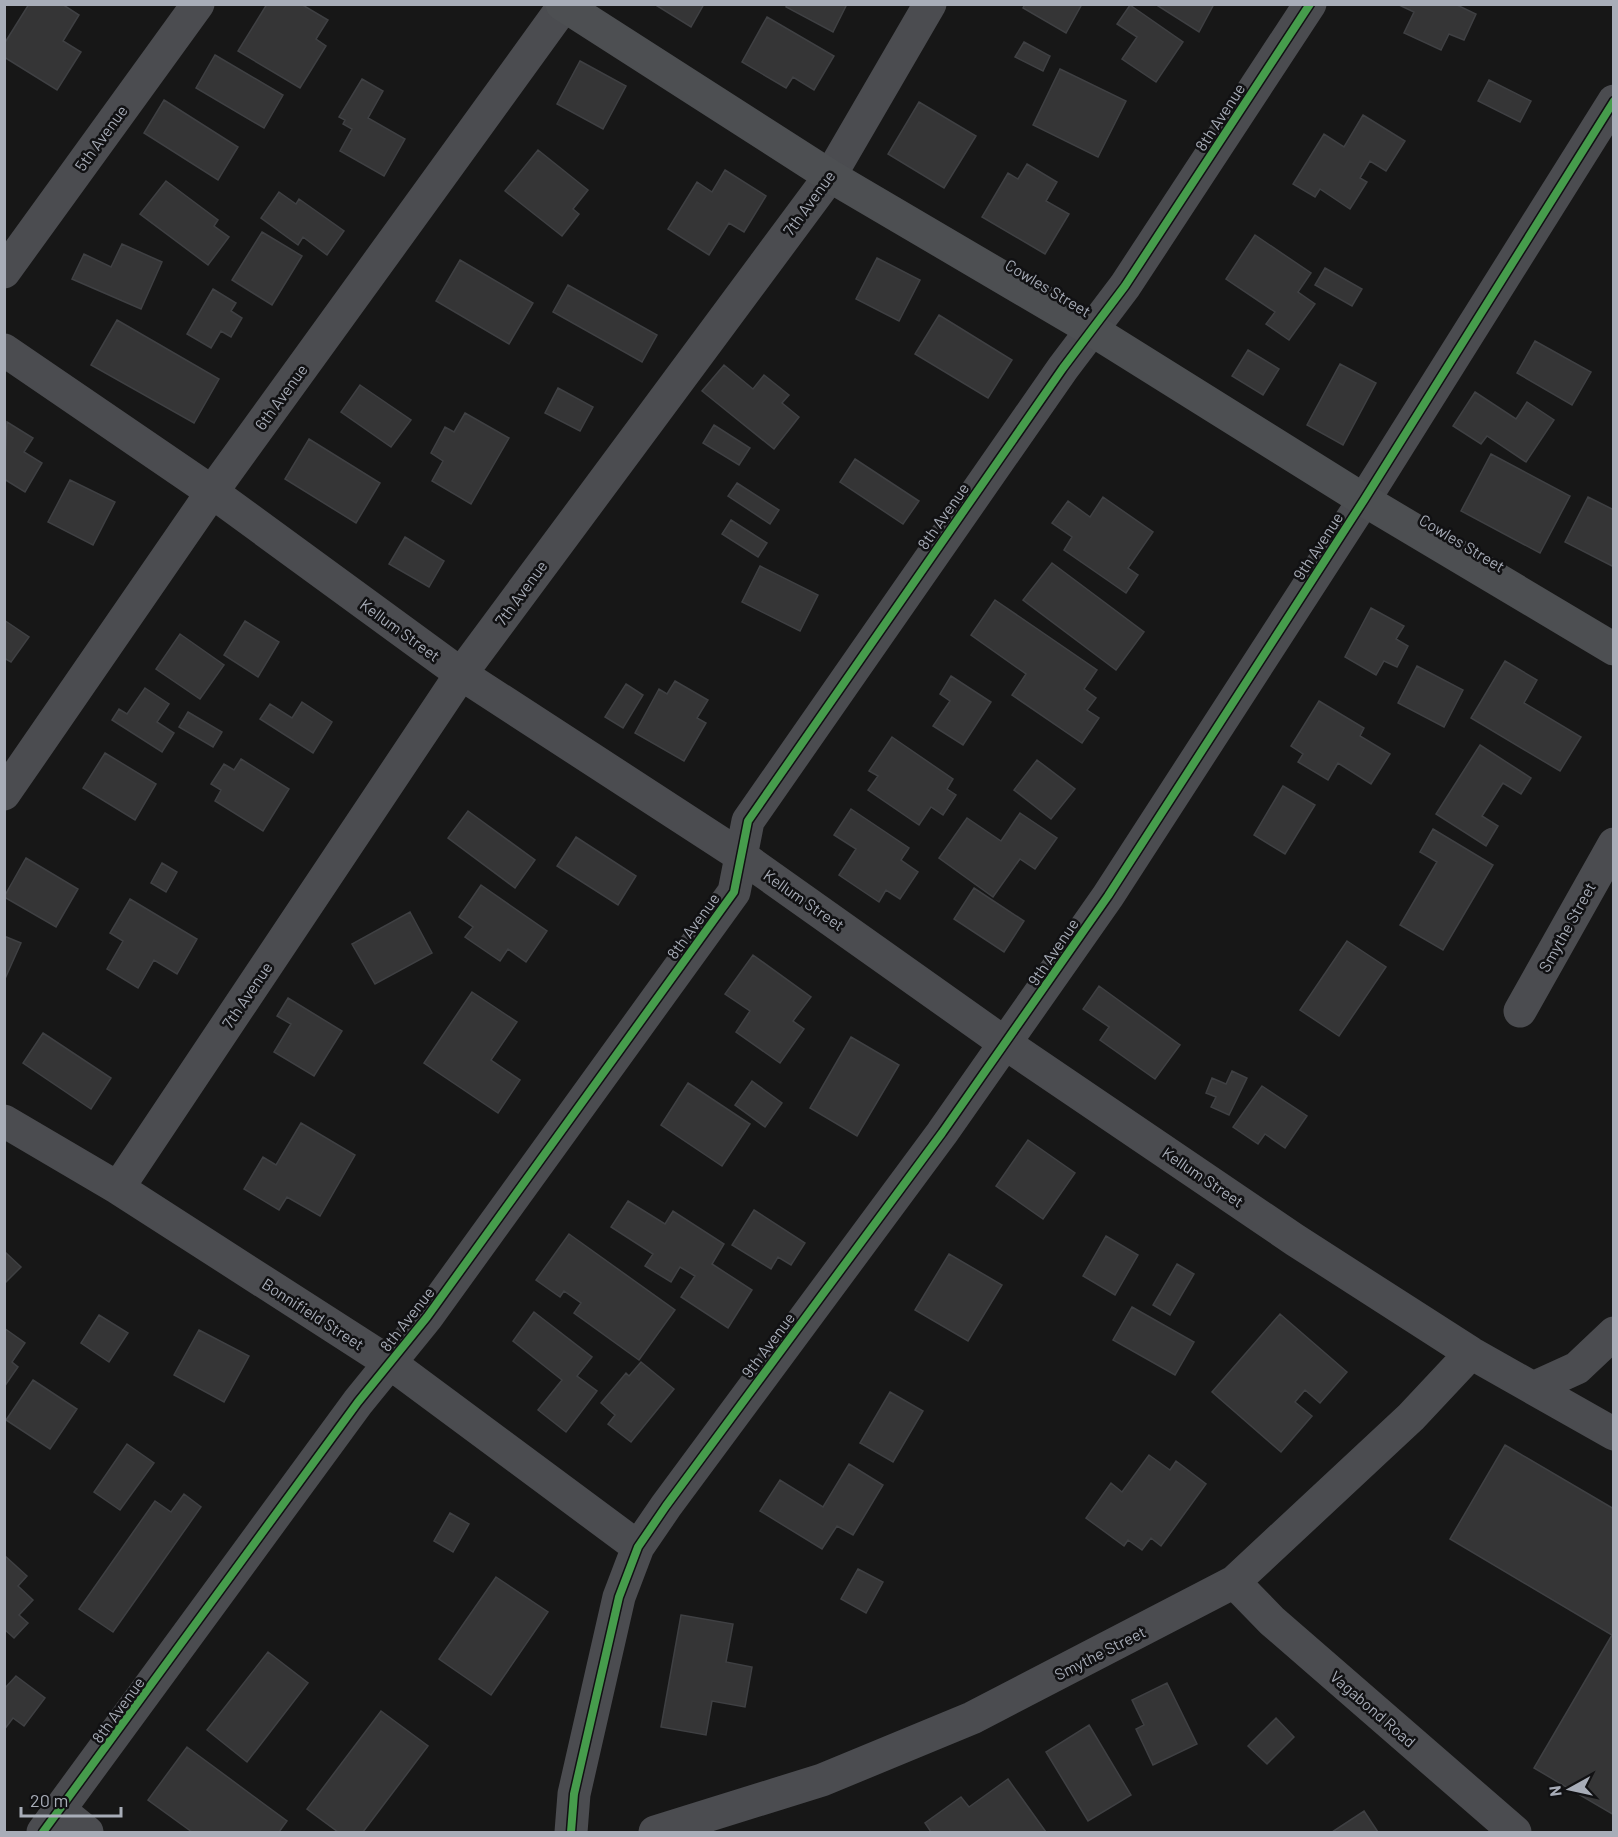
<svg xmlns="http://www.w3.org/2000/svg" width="1618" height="1837" font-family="Barlow,sans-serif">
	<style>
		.building { fill: #353536; stroke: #3f4043; stroke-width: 1.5 }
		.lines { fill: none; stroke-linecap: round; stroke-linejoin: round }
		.minor { stroke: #4b4c50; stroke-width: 33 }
		.major { stroke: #4d4f52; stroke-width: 33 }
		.cycleway-casing { stroke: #111113; stroke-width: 11 }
		.cycleway { stroke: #469c4c; stroke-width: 8 }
		.labels { text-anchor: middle; stroke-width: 5; stroke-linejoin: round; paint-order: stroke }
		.street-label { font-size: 16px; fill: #a8adb8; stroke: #111113 }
	</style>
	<rect width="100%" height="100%" fill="#171717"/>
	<path class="building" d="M29 4H62L79 15 63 41 81 52 57 90 4 57V44Z
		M267 4H301L328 20 316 39 326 46 300 88 238 51Z
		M654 4H704L691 27Z
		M787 4H847L833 32 786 7Z
		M1025 4H1082L1066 33 1023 8Z
		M1155 4H1214L1199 32Z
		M1397 4H1455L1476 14 1464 40 1449 34 1441 50 1404 33 1414 12Z
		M1130 5 1183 42 1156 82 1122 59 1137 37 1117 24Z
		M767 17 834 56 814 90 793 77 786 88 742 62Z
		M1024 42 1050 56 1043 71 1015 57Z
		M215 55 283 95 264 128 196 88Z
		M580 61 626 86 603 129 557 104Z
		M1060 69 1126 101 1098 157 1033 125Z
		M362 79 383 91 368 118 405 139 384 176 340 151 352 129 343 124 345 120 339 117Z
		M1489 80 1531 101 1520 122 1478 101Z
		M164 100 238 147 218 180 144 133Z
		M919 102 976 136 944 188 888 154Z
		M1363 115 1405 141 1386 171 1370 161 1360 178 1367 182 1350 209 1320 189 1315 197 1293 184 1324 134 1344 147Z
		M538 150 588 190 573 209 579 214 562 236 505 191Z
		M1027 164 1057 182 1046 201 1069 214 1045 254 982 217 1008 173 1018 179Z
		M725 170 766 196 744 232 729 223 709 255 668 229 697 182 712 192Z
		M166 181 218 220 214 226 229 237 208 265 140 214Z
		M279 192 296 204 299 199 344 231 327 255 303 237 298 245 261 218Z
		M262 232 302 256 272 305 232 280Z
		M1255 235 1311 273 1298 292 1315 304 1289 340 1266 324 1275 312 1226 279Z
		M122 244 162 262 141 309 72 279 84 254 111 267Z
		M877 258 920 280 899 321 856 299Z
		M460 260 533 303 509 344 436 301Z
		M1325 268 1362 289 1352 306 1315 285Z
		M568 285 657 335 642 362 553 312Z
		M213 289 236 303 231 311 242 318 231 337 221 331 211 348 187 334Z
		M939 315 1012 360 988 398 915 354Z
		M117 320 219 379 194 423 91 365Z
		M1535 341 1591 372 1572 405 1517 373Z
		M1248 350 1279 369 1263 395 1232 376Z
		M1340 364 1376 383 1343 445 1307 425Z
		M724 365 753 389 764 375 789 395 782 403 799 417 774 449 702 391Z
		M360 385 411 420 391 447 341 412Z
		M558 388 593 407 580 431 545 413Z
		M1475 392 1516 419 1527 402 1554 420 1526 462 1487 436 1481 444 1453 426Z
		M465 413 509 438 471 504 432 481 443 461 431 453 445 427 454 432Z
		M7 422 33 438 24 452 42 463 25 492 4 479Z
		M714 425 750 448 739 465 703 443Z
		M309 439 380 483 356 523 285 479Z
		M1491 454 1570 496 1540 553 1461 511Z
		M855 459 919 501 903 524 840 482Z
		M70 480 115 502 93 545 48 522Z
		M737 483 779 510 770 524 728 496Z
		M1103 497 1153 532 1128 568 1138 575 1126 593 1064 550 1072 537 1052 523 1068 501 1090 517Z
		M1588 497 1614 510V567L1565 542Z
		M731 520 767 543 758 557 722 534Z
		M405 537 444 561 429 587 389 564Z
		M1052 563 1144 632 1116 670 1023 600Z
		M760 566 818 595 800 631 742 602Z
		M995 600 1097 670 1084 689 1096 698 1087 710 1099 718 1082 743 1012 695 1026 674 971 635Z
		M1371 608 1404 626 1396 639 1408 646 1397 667 1384 661 1376 675 1345 657Z
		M4 620 29 637 11 662 4 658Z
		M245 621 279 642 258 677 224 655Z
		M180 634 224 665 200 699 156 669Z
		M1505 661 1537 680 1524 703 1581 737 1560 771 1471 718Z
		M1417 666 1463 690 1444 727 1398 703Z
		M951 676 991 702 963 745 933 726 950 701 940 694Z
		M675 681 708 700 697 718 706 723 684 761 635 733 659 689 667 694Z
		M626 684 643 695 623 728 605 717Z
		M145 688 169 704 157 722 174 733 162 752 112 720 119 709 127 714Z
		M1319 701 1364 728 1360 736 1390 754 1371 784 1338 763 1328 780 1298 762 1303 754 1291 746Z
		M302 702 332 722 313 753 260 719 270 704 292 718Z
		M188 712 222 732 213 747 179 727Z
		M892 737 953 779 947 789 956 795 943 815 931 807 919 825 868 790 878 776 869 771Z
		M1480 745 1531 778 1521 794 1503 783 1482 816 1498 826 1486 846 1436 814Z
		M105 753 156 784 135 820 83 788Z
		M241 759 289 789 263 831 215 801 221 790 211 784 224 764 234 770Z
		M1037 760 1075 789 1051 819 1014 790Z
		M1283 786 1315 805 1285 854 1254 835Z
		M851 809 909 848 901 860 918 872 900 899 886 890 879 902 839 875 856 849 834 835Z
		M468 811 535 860 515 888 448 838Z
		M1020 813 1057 838 1035 869 1020 859 993 897 939 858 967 818 1001 841Z
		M1433 829 1493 865 1443 950 1400 925 1437 862 1420 852Z
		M576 837 636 876 618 905 557 866Z
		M26 858 78 889 56 927 4 897Z
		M162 863 177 872 166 892 151 883Z
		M481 885 547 931 526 962 508 949 500 961 465 937 473 927 459 917Z
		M974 888 1024 921 1004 952 954 919Z
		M130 899 197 939 177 974 154 960 138 988 107 969 123 941 110 933Z
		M410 912 432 953 375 984 352 944Z
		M4 936 21 943 4 981Z
		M1347 941 1386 967 1339 1036 1300 1010Z
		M753 955 811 997 793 1021 804 1029 780 1063 736 1032 750 1011 725 994Z
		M1099 986 1180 1045 1155 1079 1100 1040 1109 1027 1083 1009Z
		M472 992 517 1022 491 1060 520 1080 498 1113 424 1063Z
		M288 998 342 1031 314 1076 274 1052 291 1024 277 1016Z
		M43 1033 111 1078 91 1109 23 1063Z
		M851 1037 899 1065 857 1136 810 1108Z
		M1232 1071 1247 1078 1229 1115 1211 1107 1216 1097 1206 1093 1212 1078 1226 1084Z
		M752 1081 782 1103 765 1127 735 1105Z
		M688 1083 750 1124 722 1166 661 1125Z
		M1262 1086 1307 1116 1285 1148 1265 1134 1258 1144 1233 1127Z
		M301 1123 355 1155 320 1216 287 1197 279 1210 244 1189 263 1157 276 1165Z
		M1028 1140 1075 1173 1043 1219 996 1186Z
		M628 1201 665 1224 673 1211 724 1244 712 1264 752 1290 728 1328 681 1297 695 1276 680 1267 671 1282 645 1266 653 1254 611 1227Z
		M754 1210 805 1243 791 1265 778 1257 771 1269 732 1245Z
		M569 1234 675 1310 639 1360 574 1313 581 1303 564 1291 560 1297 536 1280Z
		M1106 1236 1138 1255 1115 1295 1083 1276Z
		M4 1251 21 1267 4 1284Z
		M949 1254 1002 1285 968 1341 915 1310Z
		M1177 1264 1194 1274 1170 1315 1153 1305Z
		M1132 1307 1194 1342 1175 1375 1113 1340Z
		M534 1312 592 1357 577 1376 597 1391 566 1432 538 1410 562 1380 513 1341Z
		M1280 1314 1347 1372 1320 1403 1305 1390 1295 1402 1312 1416 1281 1452 1212 1392Z
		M99 1315 128 1333 109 1362 81 1343Z
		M4 1328 25 1343 12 1362 18 1367 4 1387Z
		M199 1330 249 1356 224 1402 174 1375Z
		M641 1362 674 1389 631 1442 608 1424 615 1415 601 1403 626 1373 629 1376Z
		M33 1380 77 1409 50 1449 6 1420Z
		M890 1392 923 1411 893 1462 860 1443Z
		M127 1444 154 1463 120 1510 94 1492Z
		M1505 1445 1614 1509V1815L1534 1768 1612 1635 1450 1539Z
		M1149 1455 1170 1470 1176 1461 1206 1484 1161 1546 1151 1538 1142 1550 1128 1540 1124 1546 1086 1518 1111 1483 1122 1492Z
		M849 1464 883 1485 853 1535 837 1526 822 1549 760 1511 780 1480 823 1507Z
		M184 1494 201 1507 113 1632 79 1609 155 1501 171 1512Z
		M450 1513 469 1524 453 1552 434 1541Z
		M4 1555 27 1576 18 1586 33 1600 19 1615 28 1623 14 1638 4 1629Z
		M858 1569 883 1582 866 1613 841 1599Z
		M496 1577 548 1612 491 1695 439 1659Z
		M681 1615 733 1624 726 1662 752 1667 745 1707 712 1701 706 1735 661 1727Z
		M268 1652 308 1683 247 1762 207 1730Z
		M16 1676 45 1698 24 1726 13 1718 4 1730V1689Z
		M1167 1683 1197 1744 1153 1765 1136 1729 1144 1725 1132 1700Z
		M381 1711 428 1746 363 1832H338L307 1809Z
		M1276 1718 1294 1737 1267 1764 1248 1746Z
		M1089 1725 1131 1795 1088 1821 1046 1752Z
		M187 1747 287 1821 279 1832H192L148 1800Z
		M1008 1779 1046 1832H931L925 1823 961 1797 969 1807Z
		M1364 1811 1378 1832H1332Z"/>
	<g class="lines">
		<path class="minor" d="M4 272 198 4
			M4 350 212 492 461 674 741 856 1006 1044 1295 1240 1471 1353 1614 1434
			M4 794 212 492 565 4
			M1520 1011 1614 844
			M4 1121 118 1188 390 1363 638 1547
			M118 1188 461 674 830 176 930 4
			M1533 1388 1577 1368 1614 1333
			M1234 1582 1272 1621 1515 1832
			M61 1811 87 1832
			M43 1832 358 1402 427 1317 734 892 748 821 1063 368 1125 286 1310 4
			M571 1832 574 1794 619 1597 638 1547 666 1506 942 1133 1108 896 1364 500 1614 101
			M655 1832 822 1780 972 1718 1234 1582 1411 1417 1471 1353"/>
		<path class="major" d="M562 4 830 176 1092 330 1364 500 1614 649"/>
		<defs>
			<path id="cycleway" d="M43 1832 358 1402 427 1317 734 892 748 821 1063 368 1125 286 1310 4
				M571 1832 574 1794 619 1597 638 1547 666 1506 942 1133 1108 896 1364 500 1614 101"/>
		</defs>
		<use href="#cycleway" class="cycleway-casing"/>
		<use href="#cycleway" class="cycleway"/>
	</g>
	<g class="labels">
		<g class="street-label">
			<text transform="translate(1220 117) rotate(-57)" y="6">8th Avenue</text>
			<text transform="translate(101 138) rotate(-54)" y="6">5th Avenue</text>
			<text transform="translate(809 203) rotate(-54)" y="6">7th Avenue</text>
			<text transform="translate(1048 288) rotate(31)" y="6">Cowles Street</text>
			<text transform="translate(281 397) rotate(-54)" y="6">6th Avenue</text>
			<text transform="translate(943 516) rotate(-55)" y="6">8th Avenue</text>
			<text transform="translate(1462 543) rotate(31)" y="6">Cowles Street</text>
			<text transform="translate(1318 546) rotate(-57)" y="6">9th Avenue</text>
			<text transform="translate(521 593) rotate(-54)" y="6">7th Avenue</text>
			<text transform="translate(400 630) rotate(36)" y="6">Kellum Street</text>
			<text transform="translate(804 900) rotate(35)" y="6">Kellum Street</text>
			<text transform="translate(693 926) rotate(-54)" y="6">8th Avenue</text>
			<text transform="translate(1567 927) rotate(-61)" y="6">Smythe Street</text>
			<text transform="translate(1053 952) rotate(-56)" y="6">9th Avenue</text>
			<text transform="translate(247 995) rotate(-56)" y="6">7th Avenue</text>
			<text transform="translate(1203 1177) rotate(34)" y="6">Kellum Street</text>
			<text transform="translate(313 1314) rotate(33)" y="6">Bonnifield Street</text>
			<text transform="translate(407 1319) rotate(-52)" y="6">8th Avenue</text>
			<text transform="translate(768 1345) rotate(-53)" y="6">9th Avenue</text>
			<text transform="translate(1100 1653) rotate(-27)" y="6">Smythe Street</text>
			<text transform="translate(1373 1709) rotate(41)" y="6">Vagabond Road</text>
			<text transform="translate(118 1710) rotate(-54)" y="6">8th Avenue</text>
		</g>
	</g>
	<rect width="1618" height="1837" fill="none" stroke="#a8adb8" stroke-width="12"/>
	<g transform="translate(1570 1789) rotate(262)" stroke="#111113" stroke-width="4.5" paint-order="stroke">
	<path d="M0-4.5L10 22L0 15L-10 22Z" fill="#a8adb8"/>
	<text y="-9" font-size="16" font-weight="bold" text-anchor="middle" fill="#a8adb8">N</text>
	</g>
	<path d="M21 1807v9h100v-9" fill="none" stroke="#a8adb8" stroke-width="3"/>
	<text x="30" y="1807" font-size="18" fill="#a8adb8" stroke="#111113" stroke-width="4.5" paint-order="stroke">20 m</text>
</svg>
